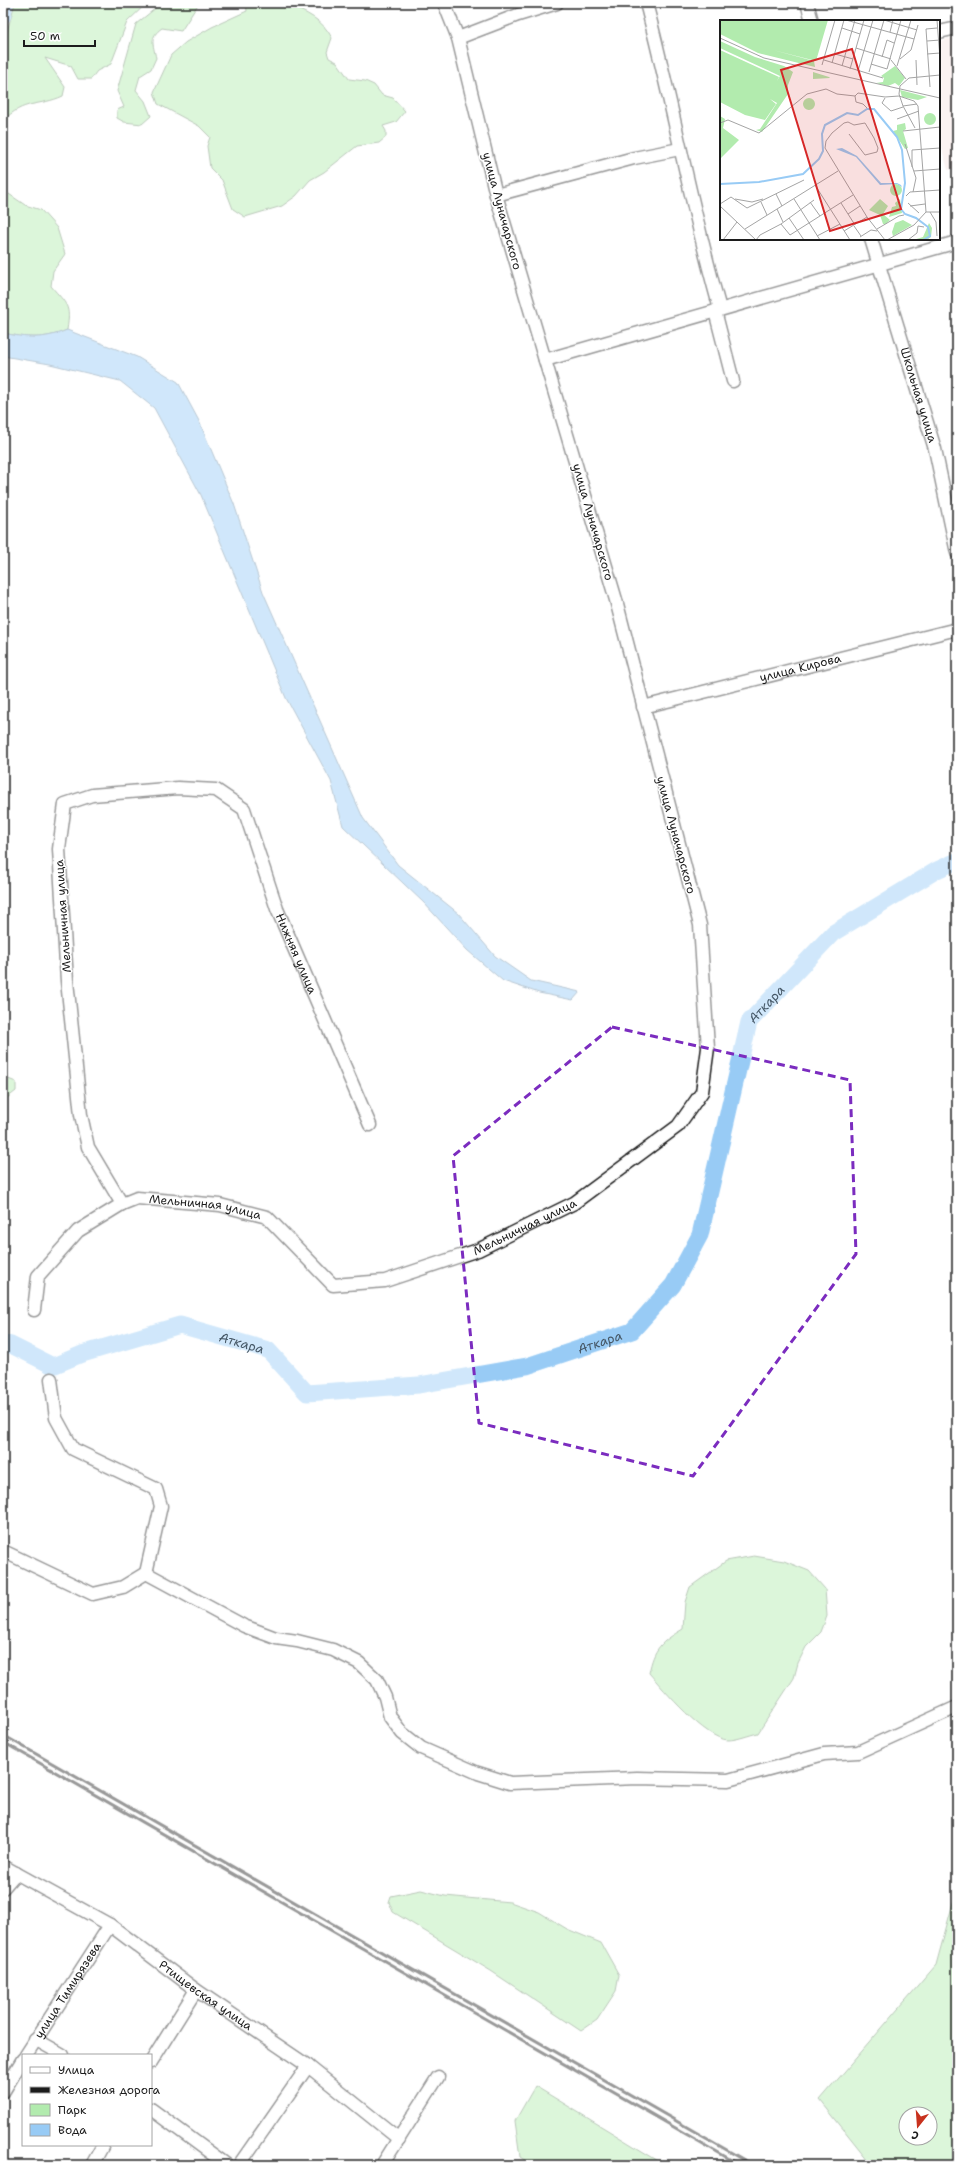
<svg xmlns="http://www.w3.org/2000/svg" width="960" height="2168" font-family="'Shantell Sans',sans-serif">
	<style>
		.built { fill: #f6e5e3 }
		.green { fill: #b2ebae; stroke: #678465; fill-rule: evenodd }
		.water { fill: #98cbf5; stroke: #66859e }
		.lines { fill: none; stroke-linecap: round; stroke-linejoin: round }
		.river { stroke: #98cbf5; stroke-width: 17 }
		.minor-casing { stroke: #1c1c1c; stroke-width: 15 }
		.minor { stroke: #fff; stroke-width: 12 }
		.rail { stroke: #1c1c1c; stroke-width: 3 }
		.marked { fill: none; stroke: #7b2cbf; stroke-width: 3; stroke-dasharray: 8 5; stroke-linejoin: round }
		.labels { text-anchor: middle; stroke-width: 3; stroke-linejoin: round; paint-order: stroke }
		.street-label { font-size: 12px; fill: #1c1c1c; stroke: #fff }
		.water-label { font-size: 13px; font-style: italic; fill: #475968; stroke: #fff }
		.inset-river { fill: none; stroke: #98cbf5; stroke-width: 2 }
		.inset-road { fill: none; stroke: #a4a4a4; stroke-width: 1 }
		.view { fill: #d62828; fill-opacity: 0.15; stroke: #d62828; stroke-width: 2 }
		.inset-edge { fill: none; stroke: #1c1c1c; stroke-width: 2 }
	</style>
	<rect width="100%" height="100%" fill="#fff"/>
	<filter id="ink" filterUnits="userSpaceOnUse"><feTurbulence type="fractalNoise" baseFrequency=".025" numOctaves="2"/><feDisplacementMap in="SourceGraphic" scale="8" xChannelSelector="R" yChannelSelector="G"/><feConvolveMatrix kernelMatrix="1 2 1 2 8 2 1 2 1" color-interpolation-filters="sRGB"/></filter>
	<g filter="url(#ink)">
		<path class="built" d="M957 37V168L948 170 939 139V41Z"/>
		<path class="green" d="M15 3H147L127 22 111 64 97 71 91 79H78L71 66 45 58 65 87 63 96C39 107 24 99 3 121V58L8 28Z
			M162 3H199L181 31 162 28C149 37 153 44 156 58L151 69 140 76 136 90 145 101 151 116 142 124 124 122 117 118V110L124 107 117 91 136 24Z
			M246 3H287V5C306 12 323 20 332 38L327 52 329 58 337 62 349 79 365 81 374 85 382 95 393 98 405 111 396 122 383 126 386 131V137L379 143 357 146 324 172 310 180 296 196 282 206 245 217 233 209 222 180 210 168 207 146 210 137 199 126 158 104 154 92 171 55 186 42 212 27 247 11Z
			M3 190 25 205 41 210 57 228 65 254 53 271 51 286C67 305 71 305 67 330 43 340 27 338 3 333Z
			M3 1077 16 1082V1091L7 1098 3 1106Z
			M754 1556 784 1561 809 1571 825 1589 827 1616 821 1632 806 1647 798 1663 794 1678 758 1733C749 1735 737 1740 728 1740 705 1739 664 1690 649 1673 654 1648 661 1642 683 1629L685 1602 690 1587 726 1561Z
			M957 1888V2165H872L820 2100 936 1965ZM906 2114H930V2138H906Z
			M421 1890 445 1896 510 1902 539 1912 567 1929 601 1943 619 1975 616 1991 597 2020 581 2031 491 1971 393 1912 389 1902 391 1896Z
			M535 2086 665 2165H532L520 2157 515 2121Z"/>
		<path class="water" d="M67 330 137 357 178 382 199 421 234 504 263 592 363 818 398 865 458 913 495 956 531 981 580 992 573 1000 539 993 503 981 467 950 424 903 343 826 331 781 286 698 201 495 154 408 120 381 50 364 3 356V333C27 338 43 340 67 330Z"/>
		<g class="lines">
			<g class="river">
				<path d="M3 15 5 3"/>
				<path id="s1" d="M3 1343 11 1345 53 1366 82 1354 180 1325 268 1350 307 1393 419 1385 527 1366 632 1331 673 1285 700 1235 749 1022 833 933 937 870 957 861"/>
			</g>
			<defs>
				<g id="minor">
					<path d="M646 3C673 105 691 208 720 309"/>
					<path d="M807 3 812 21"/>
					<path d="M939 32 957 28"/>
					<path d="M458 38 518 15 557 3"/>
					<path d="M496 195 634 158 680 149"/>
					<path id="s2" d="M871 239 935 449 957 553"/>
					<path d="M715 311 733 381"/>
					<path d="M545 360 957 242"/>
					<path id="s3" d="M643 707 957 629"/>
					<path id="s4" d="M122 1204 88 1147 81 1115 67 981 59 849 65 804 92 795 178 788 216 790 244 809 277 909 370 1125"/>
					<path id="s5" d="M34 1310 38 1276 78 1231 122 1204 137 1198 220 1205 267 1217 333 1285 385 1281 478 1250 574 1203 678 1126 702 1092 708 1048 700 925 616 600 496 195 458 38 444 3"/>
					<path d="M51 1379 56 1418 73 1449 156 1489 161 1506 146 1573"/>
					<path d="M3 1551 93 1594 123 1587 146 1573"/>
					<path d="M146 1573 244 1626 276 1638 297 1641 333 1650 359 1663 377 1680 385 1697 390 1717 402 1733 421 1748 478 1773 510 1783 637 1778 728 1780 824 1754 858 1752 957 1707"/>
					<path id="s6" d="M3 1866 110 1925 196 1990 308 2066 399 2139"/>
					<path d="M3 1888 16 1873"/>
					<path d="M35 2039 63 2055"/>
					<path id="s7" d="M26 2055 110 1925"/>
					<path d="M151 2062 196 1990"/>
					<path d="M3 2092 23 2059"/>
					<path d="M151 2109 227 2165"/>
					<path d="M92 2165 103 2145"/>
					<path d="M239 2165 308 2066"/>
					<path d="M382 2165 438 2077"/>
				</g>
			</defs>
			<use href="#minor" class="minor-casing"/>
			<use href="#minor" class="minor"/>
			<path class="rail" d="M3 1735 753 2165
				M3 1742 740 2165"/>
		</g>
	</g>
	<path d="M0 0H960V2168H0ZM612 1027 850 1080 856 1254 693 1476 479 1423 453 1156Z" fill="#fff" fill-opacity=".55" fill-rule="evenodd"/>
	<path class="marked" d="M612 1027 850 1080 856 1254 693 1476 479 1423 453 1156Z"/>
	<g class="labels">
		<g class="street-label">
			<text transform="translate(502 211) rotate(75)" y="4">улица Луначарского</text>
			<text dy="4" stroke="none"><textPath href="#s2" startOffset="163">Школьная улица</textPath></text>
			<text transform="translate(593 522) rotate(74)" y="4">улица Луначарского</text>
			<text dy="4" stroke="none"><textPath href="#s3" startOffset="162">улица Кирова</textPath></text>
			<text transform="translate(676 835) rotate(75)" y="4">улица Луначарского</text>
			<text transform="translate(63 916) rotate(-94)" y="4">Мельничная улица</text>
			<text dy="4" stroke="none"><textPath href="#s4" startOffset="752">Нижняя улица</textPath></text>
			<text dy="4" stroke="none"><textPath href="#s5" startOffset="231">Мельничная улица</textPath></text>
			<text dy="4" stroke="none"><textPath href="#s5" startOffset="591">Мельничная улица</textPath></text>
			<text dy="4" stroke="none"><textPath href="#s7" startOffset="77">улица Тимирязева</textPath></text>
			<text dy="4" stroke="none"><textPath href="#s6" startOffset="241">Ртищевская улица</textPath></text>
		</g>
		<g class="water-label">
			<text dy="5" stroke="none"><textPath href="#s1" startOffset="1033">Аткара</textPath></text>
			<text dy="5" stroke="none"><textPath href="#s1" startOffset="637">Аткара</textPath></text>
			<text dy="5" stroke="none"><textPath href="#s1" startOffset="253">Аткара</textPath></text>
		</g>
	</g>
	<g transform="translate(720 20)">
		<rect width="220" height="220" fill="#fff"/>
		<path d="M0 0H108L96 41 53 30 94 41 95 47 38 33 0 14ZM0 21 35 37 64 46 73 52 68 65V74L42 112 36 110 40 109 57 83 50 79 56 84 45 100 25 95 0 82V30L59 57 57 61 60 56 0 28ZM175 46 185 58 179 66 175 63 168 66 156 63 163 62 164 58 161 56ZM93 52 109 57 110 58 93 59ZM180 70 207 77 198 80 182 77ZM83 84a6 6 0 1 1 12 0a6 6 0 1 1-12 0ZM204 99a6 6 0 1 1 12 0a6 6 0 1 1-12 0ZM0 96 5 99 3 108 19 120 0 139ZM185 103 186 109 183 111 188 128 185 129 173 111 177 110V105ZM170 170a6 6 0 1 1 12 0a6 6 0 1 1-12 0ZM160 179 168 186 163 194 170 200 166 204H163L160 195 149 190ZM180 179 182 193 169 197 172 187 176 186 175 183ZM183 200 192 205 173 216 172 212 175 203ZM209 203 212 208 211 217 207 220H193L203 217Z" fill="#b2ebae"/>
		<path d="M122 128 137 136 161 163H177L181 165 182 167 177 164 160 165 136 137 116 129Z" fill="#98cbf5"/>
		<path class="inset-river" d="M0 164 39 162 83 154 99 139 103 131 102 114 105 105 127 93 138 95 147 89H154L177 117 182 130 185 163 181 189 185 194 196 198 208 207 210 216 203 220"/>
		<path class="inset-road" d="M126 0 194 19M164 0 197 10M217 0 220 39M122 8 140 14M170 12 173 0M0 18 44 38 220 78M207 21 220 20M136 28 171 39M115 34 133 39M207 34 220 33M162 37 167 20 174 23M180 39 191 30 198 5M104 40 163 58M171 40 186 59M196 40 197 65M112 43 124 0M151 44 167 49 181 0M102 45 115 0M122 46 135 0M177 46 191 0M130 49 144 0M138 51 153 0M149 52 164 0M210 67 206 9 217 8M135 76 138 73 165 77 179 76M135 76 136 82 143 84 147 88M165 78 162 83 171 91 183 87M183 86 197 84M177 99 199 91M0 103 8 100 39 113 87 74 106 69 117 74 135 76M145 103 134 105 128 102 124 103 112 113 106 121 105 128 147 197 165 220M195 108 183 86 179 74 180 66 189 58 220 55M183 111 220 107M129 114 145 135 157 132 158 128 154 118 145 103M185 124 196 158 193 172M192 147V130L220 128M194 151 220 149M95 165 130 220M56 174 62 186M186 176 190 172 220 170M15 179 32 182 43 179M74 179 100 220M41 182 47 195M90 182 100 196M121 183 135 205M188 183 199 193M0 184 11 177 27 188 84 160M0 186 36 220M190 186 205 184M57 189 63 202M206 192H220M210 192 216 202 217 216M128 194 140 186M69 198 84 220M61 204 70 215 133 175M134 206 141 216M25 209 118 151M157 209 179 196 184 195M124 211 147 197M97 216 120 204M140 217 151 210 157 211M3 220 17 202M36 220 40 215 61 204 94 180M167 220 194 205 206 192 198 86 194 81 179 76M188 220 197 213 198 206 204 207"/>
		<path class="view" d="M132 29 181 189 110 211 61 50Z"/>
		<rect width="220" height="220" class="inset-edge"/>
	</g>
	<rect width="960" height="2168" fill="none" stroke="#fff" stroke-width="16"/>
	<rect x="8" y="8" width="944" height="2152" fill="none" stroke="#1c1c1c" stroke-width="1.5" filter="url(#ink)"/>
	<rect x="22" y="2054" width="130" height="92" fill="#ffffff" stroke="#a4a4a4"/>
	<rect x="30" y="2067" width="20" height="6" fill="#ffffff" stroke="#a4a4a4"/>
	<text x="58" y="2074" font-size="12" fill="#1c1c1c">Улица</text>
	<rect x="30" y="2087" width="20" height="6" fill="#1c1c1c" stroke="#a4a4a4"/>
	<text x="58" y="2094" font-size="12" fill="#1c1c1c">Железная дорога</text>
	<rect x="30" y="2104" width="20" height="12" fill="#b2ebae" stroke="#a4a4a4"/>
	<text x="58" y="2114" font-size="12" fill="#1c1c1c">Парк</text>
	<rect x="30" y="2124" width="20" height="12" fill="#98cbf5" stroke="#a4a4a4"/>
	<text x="58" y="2134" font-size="12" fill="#1c1c1c">Вода</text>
	<g transform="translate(918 2126) rotate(197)"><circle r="19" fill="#ffffff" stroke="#a4a4a4"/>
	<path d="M0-3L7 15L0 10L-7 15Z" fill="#c8321e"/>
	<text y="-6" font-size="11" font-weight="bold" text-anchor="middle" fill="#1c1c1c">С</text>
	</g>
	<path d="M24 40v6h71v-6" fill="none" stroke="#1c1c1c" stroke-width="2"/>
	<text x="30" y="40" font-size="12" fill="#1c1c1c" stroke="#ffffff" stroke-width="3" paint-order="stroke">50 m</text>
</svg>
